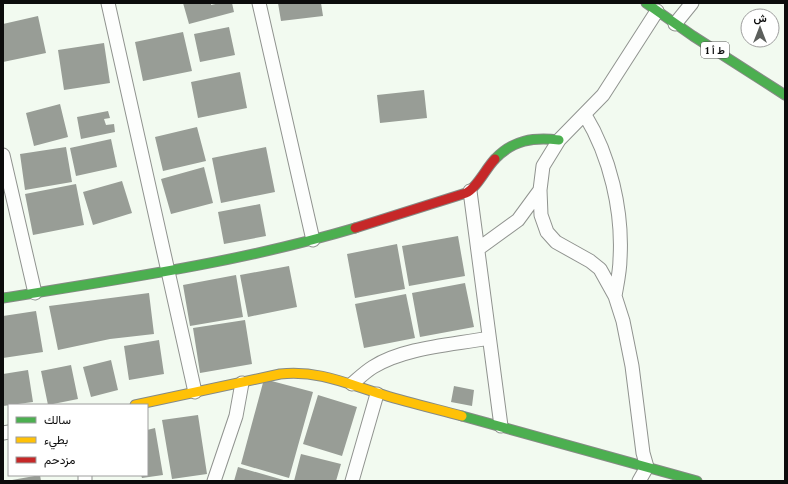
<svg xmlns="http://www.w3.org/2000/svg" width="788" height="484" font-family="Lora,Vazirmatn,serif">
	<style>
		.building { fill: #989d96 }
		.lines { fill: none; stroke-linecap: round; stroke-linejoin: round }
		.street-casing { stroke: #90938f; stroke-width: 15 }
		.fast-casing { stroke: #868a85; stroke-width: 11 }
		.slow-casing { stroke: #868a85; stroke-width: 11 }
		.jam-casing { stroke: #868a85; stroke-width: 11 }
		.street { stroke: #fdfefd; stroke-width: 13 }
		.fast { stroke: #4caf50; stroke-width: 9 }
		.slow { stroke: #ffc107; stroke-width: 9 }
		.jam { stroke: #c62828; stroke-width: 9 }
		.labels { text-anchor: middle; stroke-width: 4; stroke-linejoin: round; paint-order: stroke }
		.shield { fill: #fff; stroke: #555; stroke-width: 1 }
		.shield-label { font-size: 10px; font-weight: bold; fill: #0c0c0c }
	</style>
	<rect width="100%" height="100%" fill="#f2faf0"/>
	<path class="building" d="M183 3H211V5L220 3H232L234 12 189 24Z
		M278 3H321L323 16 281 21Z
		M38 16 46 53 3 62V24Z
		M229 27 235 55 200 62 194 34Z
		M183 32 192 71 143 81 135 42Z
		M104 43 110 83 64 90 58 50Z
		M240 72 247 108 198 118 191 82Z
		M424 90 427 118 380 123 377 95Z
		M60 104 68 137 34 146 26 113Z
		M108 111 110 118 104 119 106 125 114 124 115 132 81 139 77 117Z
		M197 127 206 161 163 171 155 137Z
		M111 139 117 167 76 176 70 148Z
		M66 147 72 182 25 190 20 154Z
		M266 147 275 192 221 203 212 158Z
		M204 167 213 203 171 214 161 179Z
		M122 181 132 213 93 225 83 192Z
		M76 184 84 225 33 235 25 194Z
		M260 204 266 236 224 244 218 212Z
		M458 236 465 276 409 286 402 246Z
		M397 244 405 289 355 298 347 254Z
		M289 266 297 307 248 317 240 275Z
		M236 275 243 317 190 326 183 285Z
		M465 283 474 327 420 337 412 293Z
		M149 293 154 334 110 339 58 350 49 306Z
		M406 294 415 338 364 348 355 304Z
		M36 311 43 352 3 358V316Z
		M245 320 252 364 200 373 193 328Z
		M159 340 164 374 129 380 124 346Z
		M111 360 118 390 91 397 83 367Z
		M71 365 78 399 48 405 41 371Z
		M28 370 33 402 3 406V374Z
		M264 379 313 392 289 478 241 464Z
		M454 386 474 390 472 406 451 402Z
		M318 395 357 407 342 456 303 444Z
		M198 415 207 474 172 479 162 420Z
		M155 428 163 475 142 478 141 475H147V430Z
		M301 454 341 464 336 481H294Z
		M238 467 287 481H234Z
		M40 475 41 481H12V480Z"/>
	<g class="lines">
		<defs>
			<path id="street" d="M108 3 195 392
				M259 3 313 240
				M675 24 692 3
				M585 115C610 156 623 211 620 259 620 271 617 284 615 296
				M3 155 35 293
				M470 191 501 426
				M478 249 518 220 540 190
				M352 384C359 378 365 372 373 367 405 347 453 345 489 338
				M3 433 9 432
				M85 475V481
				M214 481 236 416 242 383
				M352 481 377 394
				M639 481 647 467 643 453 632 366 623 321 615 296 600 269 590 261 556 242 547 232 541 215 540 190 543 166 559 140 603 95 657 11"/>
			<path id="fast" d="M646 3 693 36 785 95
				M495 159C513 140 533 137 559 140
				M3 298C122 279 240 262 355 228
				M462 416 697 481"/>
			<path id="slow" d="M135 405 280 374C320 370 347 384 384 395 410 403 436 409 462 416"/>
			<path id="jam" d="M355 228 466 193C477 188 486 168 495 159"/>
		</defs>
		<use href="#street" class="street-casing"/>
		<use href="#fast" class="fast-casing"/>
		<use href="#slow" class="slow-casing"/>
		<use href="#jam" class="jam-casing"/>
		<use href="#street" class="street"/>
		<use href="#fast" class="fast"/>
		<use href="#slow" class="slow"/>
		<use href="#jam" class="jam"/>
	</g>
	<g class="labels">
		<rect class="shield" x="701" y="42" width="28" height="16" rx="3"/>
		<g class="shield-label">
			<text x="715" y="54">ط أ 1</text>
		</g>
	</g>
	<rect width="788" height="484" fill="none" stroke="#0c0c0c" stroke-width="8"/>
	<rect x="8" y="404" width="140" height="72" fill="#ffffff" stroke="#9e9e9e"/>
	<rect x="16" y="417" width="20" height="6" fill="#4caf50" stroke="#9e9e9e"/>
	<text x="44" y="424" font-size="12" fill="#0c0c0c">سالك</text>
	<rect x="16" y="437" width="20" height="6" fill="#ffc107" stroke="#9e9e9e"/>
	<text x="44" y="444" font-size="12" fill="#0c0c0c">بطيء</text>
	<rect x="16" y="457" width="20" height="6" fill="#c62828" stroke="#9e9e9e"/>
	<text x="44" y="464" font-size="12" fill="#0c0c0c">مزدحم</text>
	<g transform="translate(760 28)"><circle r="19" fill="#ffffff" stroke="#9e9e9e"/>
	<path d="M0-3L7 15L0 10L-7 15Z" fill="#5c5f5c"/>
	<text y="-6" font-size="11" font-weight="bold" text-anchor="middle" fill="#0c0c0c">ش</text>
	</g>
</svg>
